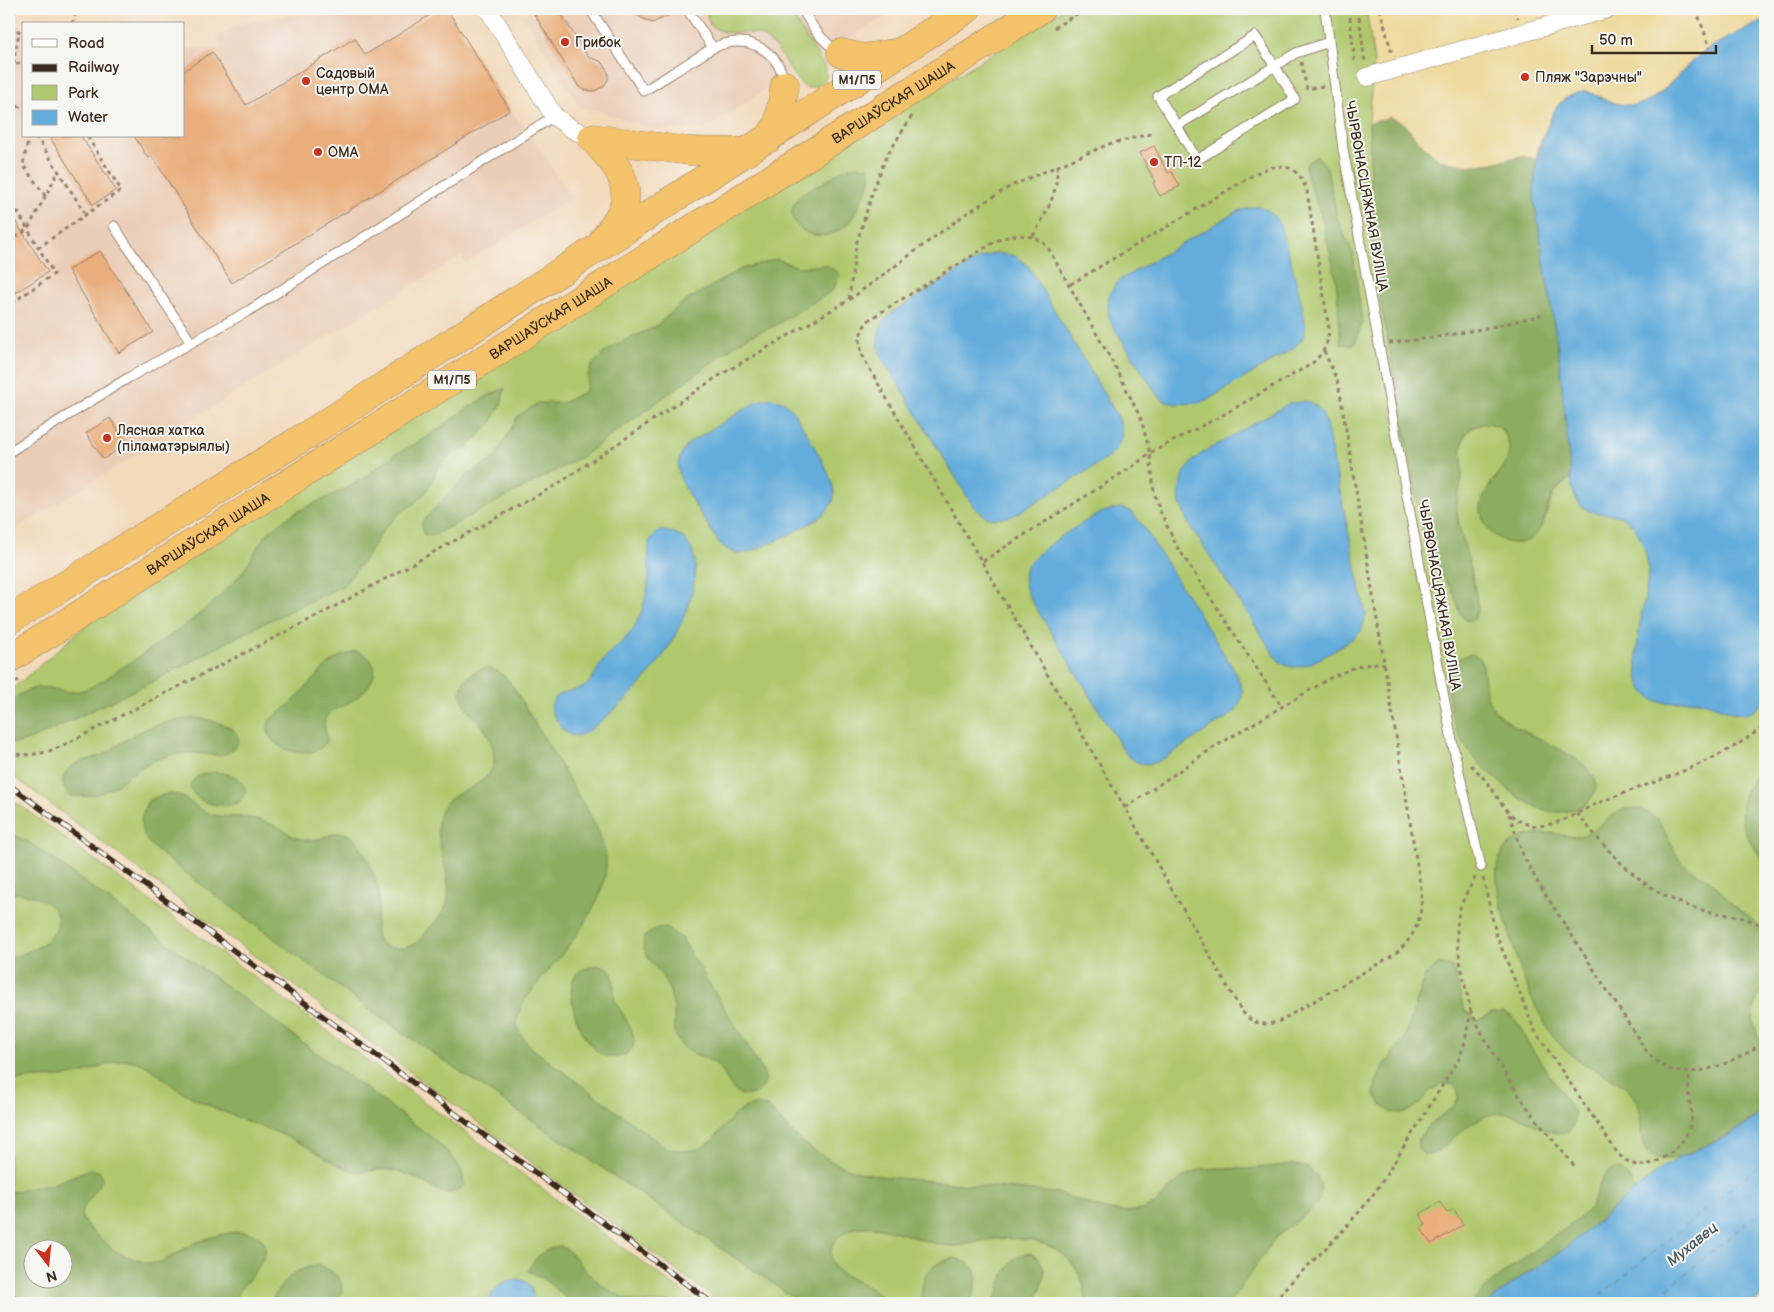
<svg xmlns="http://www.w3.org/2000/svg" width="1774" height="1312" font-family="'Balsamiq Sans',sans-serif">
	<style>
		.built { fill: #ebceb7 }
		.green { fill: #b0c86d; stroke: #767946; fill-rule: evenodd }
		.forest { fill: #8cac60; stroke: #646b3f; fill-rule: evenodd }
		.sand { fill: #eeda9e; stroke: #94825e }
		.water { fill: #64acdb; stroke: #506b7c }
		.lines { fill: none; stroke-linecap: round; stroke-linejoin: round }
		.ferry { stroke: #495860; stroke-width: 1; stroke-dasharray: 6 5; stroke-linecap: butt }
		.building { fill: #eaae7b }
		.service-casing { stroke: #96826c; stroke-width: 11 }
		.minor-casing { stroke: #96826c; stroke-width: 19 }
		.trunk-casing { stroke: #96826c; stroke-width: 29 }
		.path { stroke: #96826c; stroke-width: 3; stroke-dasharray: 4 4; stroke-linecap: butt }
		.service { stroke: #fff; stroke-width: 9 }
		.minor { stroke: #fff; stroke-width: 18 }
		.trunk { stroke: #f4c26a; stroke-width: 28 }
		.rail-casing { stroke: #3b2a1e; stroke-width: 5.5 }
		.rail { stroke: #f6f6f2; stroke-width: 4; stroke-dasharray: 11; stroke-linecap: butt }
		.poi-dot { fill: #c8321e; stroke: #f6f6f2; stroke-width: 2 }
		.labels { text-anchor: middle; stroke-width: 4; stroke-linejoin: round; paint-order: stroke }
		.shield { fill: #f6f6f2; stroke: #73675e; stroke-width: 1 }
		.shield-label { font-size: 12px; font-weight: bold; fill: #3b2a1e }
		.poi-label { font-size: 14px; fill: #3b2a1e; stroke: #f6f6f2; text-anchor: start }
		.street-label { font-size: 14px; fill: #3b2a1e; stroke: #f6f6f2 }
		.water-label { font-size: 15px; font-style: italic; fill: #495860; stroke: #f6f6f2 }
	</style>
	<rect width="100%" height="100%" fill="#f6f6f2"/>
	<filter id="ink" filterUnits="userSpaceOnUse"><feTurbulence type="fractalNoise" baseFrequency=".02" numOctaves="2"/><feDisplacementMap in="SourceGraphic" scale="10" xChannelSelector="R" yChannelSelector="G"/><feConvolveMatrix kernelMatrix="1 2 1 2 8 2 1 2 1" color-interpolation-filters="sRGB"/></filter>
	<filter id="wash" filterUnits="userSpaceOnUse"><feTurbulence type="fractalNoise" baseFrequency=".0096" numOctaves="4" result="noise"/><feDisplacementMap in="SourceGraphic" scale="20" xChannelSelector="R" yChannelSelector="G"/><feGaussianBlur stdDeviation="1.12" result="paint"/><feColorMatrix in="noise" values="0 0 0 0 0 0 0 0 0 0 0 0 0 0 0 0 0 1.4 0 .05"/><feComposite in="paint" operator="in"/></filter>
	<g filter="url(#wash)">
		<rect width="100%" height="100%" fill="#f2dabb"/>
		<path class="built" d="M332 9H447L510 110 529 132 571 198 466 263 461 256 284 363 9 533V23L24 27V136H184V48L222 49 216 36 246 22Z
			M525 9H897L775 83 704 130 653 129 595 110 590 113 579 105 522 15 527 12Z"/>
		<path class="green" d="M708 9H788L826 68V78L818 86 806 88C788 76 783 46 759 35 749 31 735 34 724 32 719 31 714 28 710 25L707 15Z
			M1064 9H1366L1374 60 1369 123 1372 241 1378 287 1424 538 1435 568 1452 589 1459 608 1478 607 1471 571 1460 531 1457 514V497L1462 473 1461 458V446L1465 435 1474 427 1486 423 1497 425 1506 435 1510 446 1509 458 1503 469 1491 482 1481 506 1483 520 1491 532 1543 525 1553 493 1571 477C1577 539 1618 491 1640 536 1644 545 1647 556 1648 565 1651 596 1618 682 1654 700 1667 706 1678 700 1691 700 1709 701 1726 710 1743 714L1765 701V1107L1705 1147 1683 1156 1586 1232 1488 1303H720L9 773V692L90 622 833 152Z
			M9 797 698 1303H9ZM32 1250H62V1280H32Z"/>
		<path class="forest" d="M1390 117 1405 124 1417 140 1440 160 1467 166 1493 163 1521 156 1536 159 1534 198 1559 355 1571 477C1564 482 1556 488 1552 496 1542 515 1544 546 1512 543 1502 542 1493 536 1487 527 1463 489 1521 473 1507 438 1505 434 1502 429 1498 426 1492 422 1483 423 1476 426 1456 433 1463 457 1462 473 1462 487 1455 499 1457 514 1458 528 1464 541 1467 555 1472 572 1475 589 1478 607L1475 618 1470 621 1465 620 1461 615 1452 589 1435 568 1424 538 1378 287 1372 241 1369 123Z
			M1317 156 1327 168 1338 221 1353 253 1362 322 1355 344 1341 345 1336 278 1322 219 1306 172V164Z
			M857 166 869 167C869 170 871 175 870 178 869 187 862 198 858 207 832 265 763 222 806 191 811 188 818 186 823 183 829 179 833 175 839 172 844 169 851 167 857 166Z
			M777 259 798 267 827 265 840 274 833 290 774 326 749 336 738 343 583 456 434 535 423 534 422 522 465 477 495 458 518 416 538 403H562L586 391 588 375 592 365 603 354 621 342 655 327 684 302 741 269Z
			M505 388 501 405 491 423 467 448 451 454 439 466 426 492 414 504 401 512 384 529 367 556 344 585 256 627 160 678 32 739 19 743H9V702C21 693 34 685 50 688 57 689 65 692 72 692 89 691 106 679 120 669 155 646 199 619 228 588 233 583 239 577 243 571 252 559 257 544 268 533 293 509 326 500 356 483 370 474 382 463 396 454 409 447 422 441 435 432 458 415 478 399 505 388Z
			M355 651C363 653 369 656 373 664 380 679 360 697 348 703 341 707 329 710 326 718 322 725 327 733 327 741 312 765 267 749 268 728 268 719 276 715 282 711 301 696 314 675 334 660 340 656 347 654 355 651Z
			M1471 654 1480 658C1489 680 1479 694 1498 714 1519 735 1590 754 1596 783 1597 791 1591 801 1584 805 1543 828 1507 788 1479 763 1471 755 1463 744 1458 732 1451 717 1442 677 1454 663 1458 658 1465 656 1471 654Z
			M485 668C498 669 504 675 512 685L593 820C600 835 606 848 606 864 607 910 551 965 524 1001 513 1024 515 1032 534 1050L666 1148 683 1151 700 1149 713 1140 734 1115 746 1107 759 1104 769 1108 795 1136 813 1150 836 1164 858 1172 887 1177 1057 1193 1101 1208 1121 1212 1143 1210 1157 1203 1168 1190 1183 1177 1202 1169 1222 1168 1247 1169 1293 1164 1306 1167 1317 1176 1321 1189 1319 1201 1307 1213 1275 1238 1234 1297 1227 1303H1086C1084 1251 1040 1235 994 1239 980 1240 967 1246 953 1246 918 1246 868 1209 837 1238 832 1243 830 1253 831 1259 835 1274 851 1278 863 1284 873 1289 882 1296 891 1303H800L775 1285 381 1018 179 868C154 848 129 836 148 801 155 798 164 793 172 794 187 796 195 808 208 813 220 818 234 816 246 817 258 819 271 824 282 829 286 832 290 835 295 837 302 840 310 841 317 839 330 836 344 826 355 840 366 852 377 879 379 895 382 912 362 946 394 948 400 948 407 948 412 945 420 942 426 932 431 926 435 922 440 917 443 912 460 885 432 846 439 815 447 786 497 791 494 755 493 745 489 735 483 727 480 722 474 718 470 713 455 691 460 675 485 668Z
			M195 718C207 719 252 727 234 748 223 760 204 753 190 753 178 753 165 756 153 761 121 775 114 799 71 796 65 791 61 785 64 776 71 759 93 761 107 753 113 750 117 745 122 742 143 727 170 720 195 718Z
			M1765 762V865C1759 853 1750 843 1745 831 1734 805 1750 781 1765 762Z
			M217 772C231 775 242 776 246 792L238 803C222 808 194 805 190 785 196 774 205 773 217 772Z
			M1624 809H1642L1658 819 1679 859 1690 870 1702 875 1716 886 1730 902 1754 921 1765 935V985L1755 1003 1753 1021 1758 1036 1765 1050V1107C1748 1126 1682 1167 1656 1158 1636 1150 1643 1123 1639 1107 1637 1102 1633 1095 1629 1091 1626 1087 1621 1085 1617 1082 1598 1069 1572 1061 1558 1042 1532 1011 1518 964 1507 925 1503 911 1498 896 1497 881 1496 871 1497 861 1503 852 1512 837 1534 833 1550 833 1561 834 1573 839 1583 835 1594 832 1600 825 1608 819 1613 815 1619 812 1624 809Z
			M9 833 31 843 430 1136C445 1149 464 1164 464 1185 447 1201 437 1189 421 1181 413 1176 404 1173 396 1171 381 1167 366 1174 351 1170 334 1165 320 1153 304 1145 270 1127 231 1118 196 1099 188 1095 180 1091 173 1086 162 1078 151 1067 138 1062 118 1055 96 1071 76 1075 54 1080 31 1075 9 1083V958C23 955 53 943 57 927 63 901 27 892 9 893Z
			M657 928H666L682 939 761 1068C763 1072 766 1077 765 1082 763 1093 745 1099 737 1093 727 1086 726 1072 717 1065 705 1055 688 1056 679 1042 672 1031 675 1020 674 1009 673 1000 670 991 666 983 658 967 640 957 644 937Z
			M1439 964 1453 968 1464 1010 1478 1020 1492 1013 1503 1012 1513 1017 1520 1026 1526 1040 1574 1112C1575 1120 1575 1124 1569 1131 1556 1135 1547 1131 1535 1125 1529 1122 1521 1117 1514 1115 1484 1105 1457 1135 1437 1152L1430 1155 1423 1154 1418 1148V1139L1430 1124 1453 1107 1458 1100V1091L1454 1085 1442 1083 1428 1093 1422 1102 1411 1110 1402 1113 1390 1112 1380 1103 1374 1093 1376 1082 1384 1066 1405 1037 1425 976Z
			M599 965C604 966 608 967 611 972 615 980 613 991 615 999 619 1013 643 1037 630 1051 627 1055 621 1056 616 1057 587 1062 565 1002 573 980 577 969 589 967 599 965Z
			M1617 1169C1628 1173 1631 1180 1634 1191L1562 1252 1520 1278 1488 1303H1471L1491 1283 1533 1251 1580 1218 1591 1206 1603 1177 1609 1171Z
			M88 1170C123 1169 82 1202 81 1214 81 1223 106 1244 114 1250 119 1254 128 1256 135 1259 141 1261 150 1264 157 1263 167 1261 175 1253 184 1249 199 1240 235 1227 253 1234 256 1235 260 1238 263 1240 264 1244 266 1248 265 1252 263 1267 239 1287 232 1303H9V1192L50 1185ZM32 1250H62V1280H32Z
			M560 1246C575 1253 577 1262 588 1273 602 1287 619 1297 638 1303H571C558 1291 545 1277 528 1271 535 1256 544 1249 560 1246Z
			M1030 1253C1053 1265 1044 1287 1032 1303H993C1005 1284 1001 1257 1030 1253Z
			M953 1258C981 1262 980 1282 969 1303H921C921 1278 927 1264 953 1258Z
			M319 1265C339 1274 348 1282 337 1303H269C284 1282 292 1268 319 1265Z"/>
		<path class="sand" d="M1366 9H1765V20C1744 31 1720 41 1701 55 1665 80 1650 127 1597 95L1557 106 1540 142 1536 159 1521 156 1493 163 1467 166 1440 160 1417 140 1405 124 1390 117 1369 123 1374 60Z"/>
		<path class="water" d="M1765 20V701C1760 705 1756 710 1750 713 1738 717 1712 704 1699 701 1684 698 1669 707 1654 700 1618 683 1650 597 1648 566 1647 557 1644 545 1640 537 1620 494 1587 534 1572 489L1559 355 1534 198C1535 169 1538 144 1551 118 1553 113 1555 108 1559 104 1567 96 1576 93 1586 91 1597 95 1607 102 1619 104 1655 112 1673 77 1697 57 1717 41 1743 31 1765 20Z
			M1258 206C1269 210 1274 214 1280 225 1285 242 1309 320 1305 333 1303 340 1298 344 1293 349L1209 399 1198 403 1175 404 1163 400 1155 392 1111 323C1105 306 1107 292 1121 279L1238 211Z
			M996 253 1015 256 1028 266 1118 417C1126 436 1120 448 1105 460L1013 516 995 519 986 517 973 506 884 361C874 342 876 326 893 312L980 258Z
			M771 398 783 401 792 409C802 427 834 475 834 493 835 502 828 510 822 516 812 524 750 555 739 554 731 553 726 548 719 543 710 527 678 484 678 468 678 458 683 450 689 443L758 401Z
			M1305 401C1318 404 1322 412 1326 424L1366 616 1361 631 1355 637C1342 646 1311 667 1295 667 1287 667 1282 664 1277 659L1187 521 1180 504 1179 494 1182 476 1194 460 1202 453 1288 404Z
			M1122 508 1130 511 1141 523 1235 671 1242 689V698L1235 712 1163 759C1148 767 1136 765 1125 753L1032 601C1026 591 1022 580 1026 568 1031 553 1087 519 1103 512 1110 510 1116 509 1122 508Z
			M660 531C672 531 679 533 687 542 709 568 682 626 666 651 648 680 623 704 596 725 579 739 569 741 557 721 554 716 550 710 552 704 556 689 577 693 587 685 595 677 598 665 606 657 612 650 619 645 625 639 641 622 647 597 649 576 649 564 648 553 649 542L653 536Z
			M1765 1107V1294L1754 1303H1488L1520 1278 1562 1251 1663 1167 1683 1156 1731 1134 1756 1117Z
			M515 1279C530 1280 535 1288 532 1303H487C494 1290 500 1281 515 1279Z"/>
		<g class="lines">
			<path class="ferry" d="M1591 1303 1765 1161
				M1650 1303 1765 1208"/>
		</g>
		<g id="blocks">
			<path class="building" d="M440 9H447L510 110 232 283 152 156 148 158 134 136H184V71L212 52 246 105 355 38 365 55Z
				M531 9H558L588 57 600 61 605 66 608 73V80L604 86 595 91 585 90 579 87Z
				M625 9H681V10L652 23Z
				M49 136H81L116 190 93 205Z
				M1154 146 1168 173 1172 172 1180 186 1160 196 1153 183 1155 182 1140 153Z
				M9 211 48 272 9 297Z
				M100 251 153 332 119 353 68 270Z
				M110 418 127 444 103 459 86 433Z
				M1440 1202 1447 1213 1454 1209 1463 1225 1431 1244 1421 1228 1426 1225 1420 1214Z"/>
		</g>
	</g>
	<g filter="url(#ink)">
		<use href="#blocks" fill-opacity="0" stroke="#96826c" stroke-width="1"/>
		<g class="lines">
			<defs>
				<path id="service" d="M590 9 644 91C659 81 675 72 690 62 698 58 705 52 713 48 746 33 777 48 785 83
					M687 9 713 48
					M802 9C812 26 821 41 839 52
					M1325 9 1343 149 1453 746 1481 867
					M1177 126 1158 96 1255 36C1269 56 1282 78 1295 99L1197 160 1177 126 1296 53 1329 42
					M114 226 191 342
					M9 452 128 378 250 310 554 116"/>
				<path id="minor" d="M488 9 554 116 572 129 592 138
					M1367 77 1607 9"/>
				<g id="trunk">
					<path d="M841 53 863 58 894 53"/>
					<path d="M592 138 689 151 747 152"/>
					<path d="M592 138C609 156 631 178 624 205 620 218 609 231 602 242"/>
					<path d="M768 139 778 124 785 85"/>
					<path d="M9 620 336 417 967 9"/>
					<path id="s1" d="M9 659 1041 9"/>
				</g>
			</defs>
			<use href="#service" class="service-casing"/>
			<use href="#minor" class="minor-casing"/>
			<use href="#trunk" class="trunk-casing"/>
			<path class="path" d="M1349 9 1355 65
				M1358 9 1365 63
				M1380 9 1392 54
				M1515 9 1518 18
				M1696 9 1710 48
				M72 24 77 9
				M9 28 24 33
				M1054 28 1085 9
				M1301 62 1307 89 1323 86
				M9 68 24 61
				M9 87 19 32
				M9 104 24 108
				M29 136 23 165 46 197
				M36 136 85 213
				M9 197 54 274 9 305
				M1033 236C1046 213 1058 194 1057 167
				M9 242 28 229 58 172
				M38 248 121 190 87 136
				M849 299 856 245 874 188 887 155 912 116
				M1389 343C1441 338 1491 328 1541 315
				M1324 351 1337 380 1340 393 1421 889C1423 917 1417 935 1395 954L1280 1021C1262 1027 1252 1024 1241 1010L1125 808 1211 749 1330 678 1355 667 1376 663 1385 664
				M983 561 1135 465 1150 453 1219 417 1310 365C1323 355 1328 345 1329 329L1307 191C1298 166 1285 162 1260 171L1069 285
				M9 687 20 679
				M9 753C28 757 44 754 62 746L323 613 556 485 717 377 849 300 967 213 1011 186 1109 144 1154 133
				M1471 765C1477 771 1483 777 1488 784 1499 798 1507 817 1524 823 1534 827 1547 826 1558 822 1573 817 1587 807 1603 801 1658 780 1719 763 1765 725
				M1125 808 865 361C858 346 857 332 870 319L996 241C1014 233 1031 232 1047 246L1117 370 1141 419 1150 453 1154 492 1160 511 1176 545 1282 707
				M1577 813C1610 854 1640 889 1691 907 1714 915 1747 914 1765 928
				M1509 814 1523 855 1538 883 1647 1052C1655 1060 1662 1066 1672 1070 1700 1079 1744 1057 1765 1041
				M1483 878 1496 934 1535 1031 1618 1154C1624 1159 1629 1164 1638 1165 1660 1167 1687 1144 1691 1122 1693 1113 1690 1104 1689 1096 1688 1088 1689 1080 1690 1073
				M1471 1012C1465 982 1451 938 1460 908 1464 897 1470 887 1476 876
				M1278 1303 1281 1293 1287 1286C1320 1254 1353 1223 1380 1185L1459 1059 1464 1045 1471 1012C1488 1045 1506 1078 1528 1108 1543 1129 1560 1148 1576 1168"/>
			<use href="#service" class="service"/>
			<use href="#minor" class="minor"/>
			<use href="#trunk" class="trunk"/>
			<defs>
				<path id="rail" d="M9 785 712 1303"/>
			</defs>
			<use href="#rail" class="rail-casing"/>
			<use href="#rail" class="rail"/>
		</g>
	</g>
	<g class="poi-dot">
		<circle cx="565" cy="42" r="5"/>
		<circle cx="1525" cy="77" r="5"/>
		<circle cx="306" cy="81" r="5"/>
		<circle cx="318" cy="152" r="5"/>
		<circle cx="1154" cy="162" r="5"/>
		<circle cx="107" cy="438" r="5"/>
	</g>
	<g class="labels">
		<g class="shield">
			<rect x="833" y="70.5" width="48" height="19" rx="4"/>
			<rect x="428" y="370.5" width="48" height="19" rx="4"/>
		</g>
		<g class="shield-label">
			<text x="857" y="84">М1/П5</text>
			<text x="452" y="384">М1/П5</text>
		</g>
		<g class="poi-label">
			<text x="575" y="47">Грибок</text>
			<text x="316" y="78">Садовый<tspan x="316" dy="16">центр ОМА</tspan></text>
			<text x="1535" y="82">Пляж "Зарэчны"</text>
			<text x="328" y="157">ОМА</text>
			<text x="1164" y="167">ТП-12</text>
			<text x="117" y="435">Лясная хатка<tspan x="117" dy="16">(піламатэрыялы)</tspan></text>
		</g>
		<g class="street-label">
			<text dy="5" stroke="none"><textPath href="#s1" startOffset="1045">ВАРШАЎСКАЯ ШАША</textPath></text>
			<text transform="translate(1367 196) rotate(80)" y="5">ЧЫРВОНАСЦЯЖНАЯ ВУЛІЦА</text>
			<text dy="5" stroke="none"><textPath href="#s1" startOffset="640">ВАРШАЎСКАЯ ШАША</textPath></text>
			<text dy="5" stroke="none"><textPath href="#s1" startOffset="235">ВАРШАЎСКАЯ ШАША</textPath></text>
			<text transform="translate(1440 595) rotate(80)" y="5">ЧЫРВОНАСЦЯЖНАЯ ВУЛІЦА</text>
		</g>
		<g class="water-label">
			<text transform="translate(1692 1244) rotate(-39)" y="5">Мухавец</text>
		</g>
	</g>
	<rect width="1774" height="1312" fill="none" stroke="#f6f6f2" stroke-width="30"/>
	<rect x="22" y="22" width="162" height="115" fill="#f6f6f2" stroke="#aba49d"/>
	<rect x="32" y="39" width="25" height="8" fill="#ffffff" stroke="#aba49d"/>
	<text x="68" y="48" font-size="15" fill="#3b2a1e">Road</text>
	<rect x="32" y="64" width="25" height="8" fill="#3b2a1e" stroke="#aba49d"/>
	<text x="68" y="72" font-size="15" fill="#3b2a1e">Railway</text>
	<rect x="32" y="85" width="25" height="15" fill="#b0c86d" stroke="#aba49d"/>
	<text x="68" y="98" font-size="15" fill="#3b2a1e">Park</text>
	<rect x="32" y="110" width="25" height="15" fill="#64acdb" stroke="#aba49d"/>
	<text x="68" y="122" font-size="15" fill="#3b2a1e">Water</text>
	<g transform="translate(48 1264) rotate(164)"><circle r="24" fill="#f6f6f2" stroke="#aba49d"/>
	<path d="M0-4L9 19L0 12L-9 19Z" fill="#c8321e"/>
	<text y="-8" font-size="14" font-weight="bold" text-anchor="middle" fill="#3b2a1e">N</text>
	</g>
	<path d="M1592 45v8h124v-8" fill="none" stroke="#3b2a1e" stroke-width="2.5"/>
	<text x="1599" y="45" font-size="15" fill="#3b2a1e" stroke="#f6f6f2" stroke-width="4" paint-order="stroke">50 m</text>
</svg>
